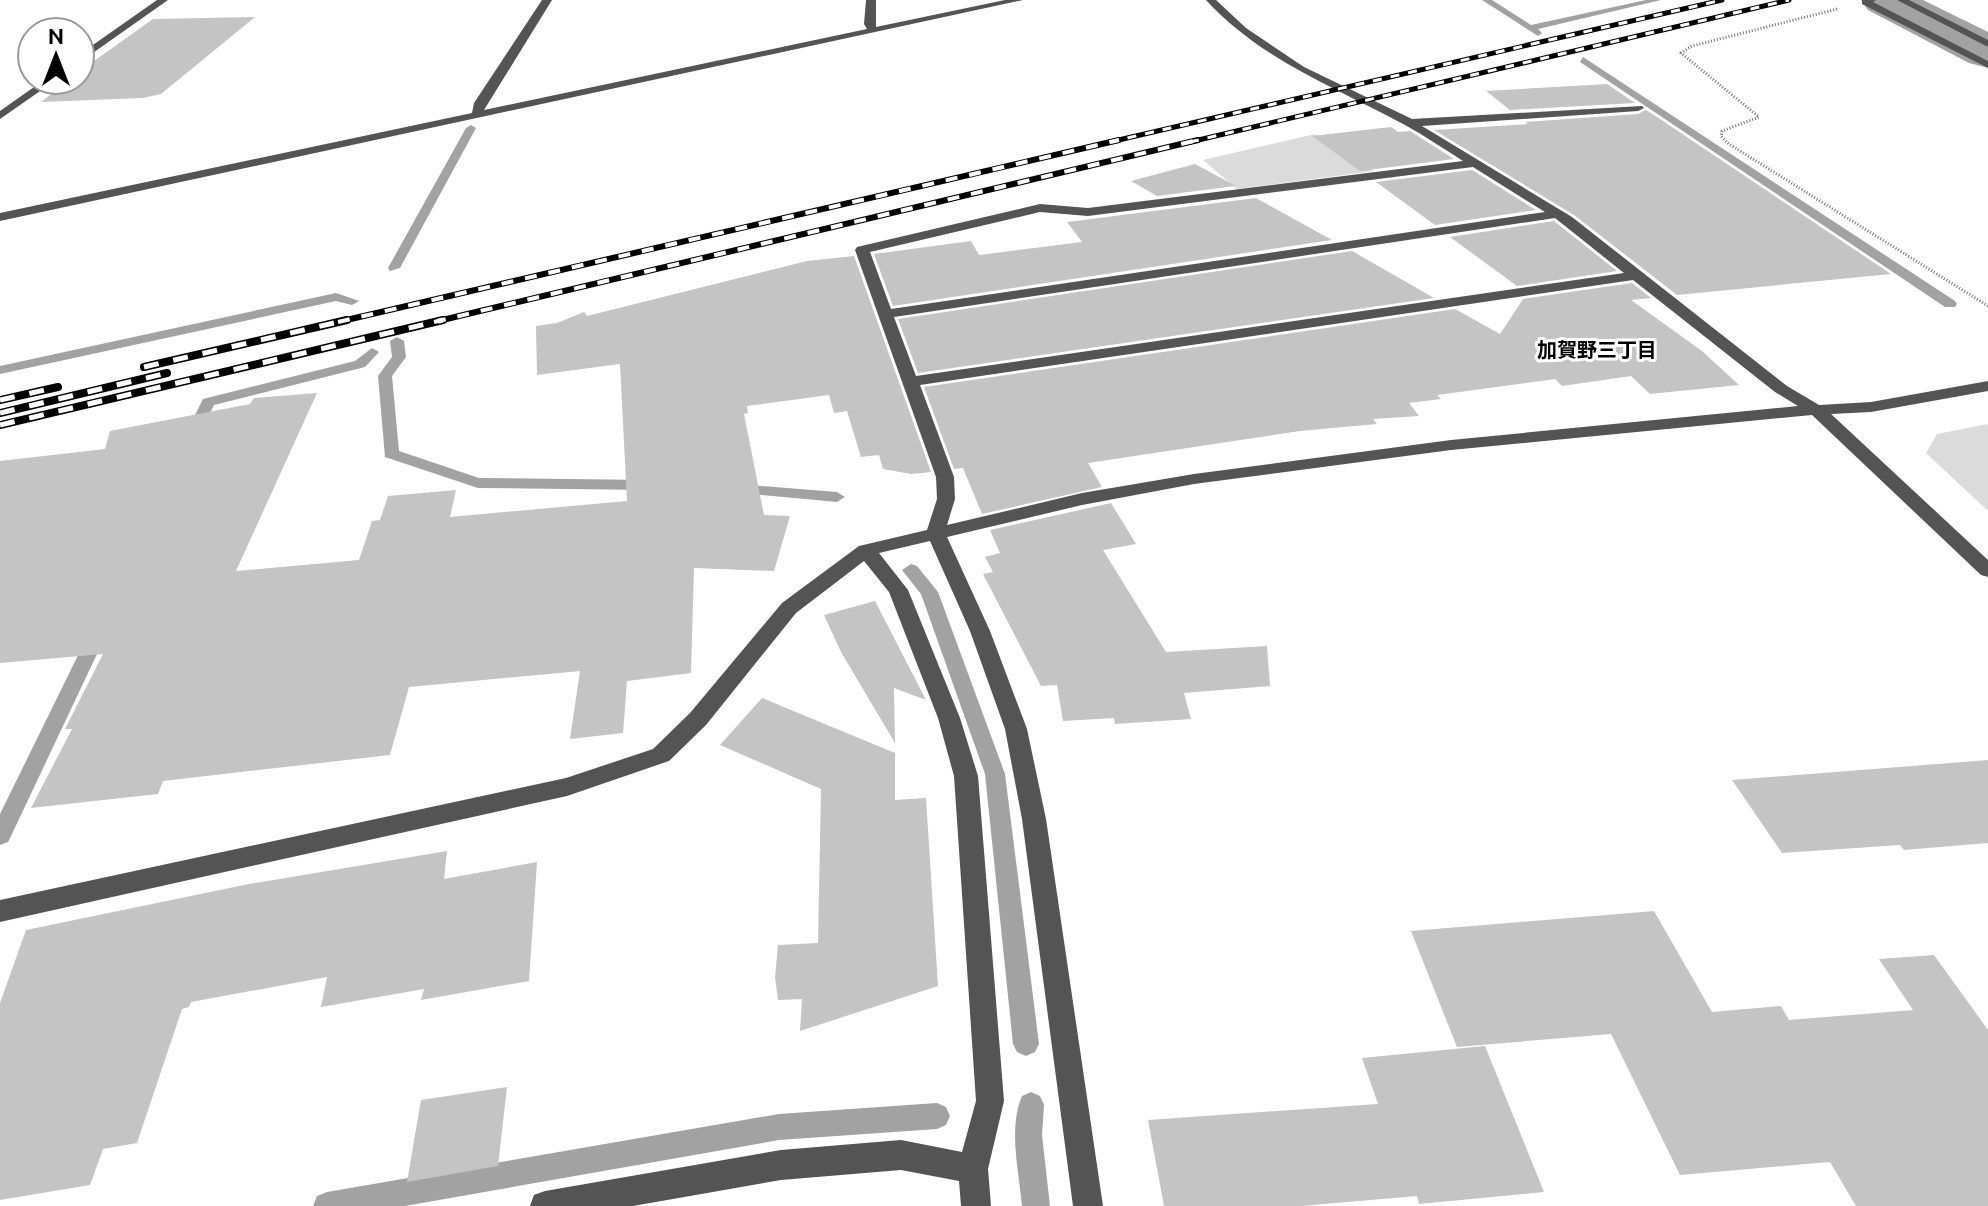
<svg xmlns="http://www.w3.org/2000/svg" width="1988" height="1206" font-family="Ubuntu,'Noto Sans JP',sans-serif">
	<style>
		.green { fill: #dbdbdb }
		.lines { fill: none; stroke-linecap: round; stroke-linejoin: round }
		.stream { fill: #a2a2a2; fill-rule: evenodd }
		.river { fill: #a2a2a2; fill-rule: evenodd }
		.building { fill: #c4c4c4 }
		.path { stroke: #767676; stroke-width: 3; stroke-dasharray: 1 2; stroke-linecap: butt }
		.minor { fill: #545454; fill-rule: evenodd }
		.rail-far2-casing { stroke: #000; stroke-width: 5 }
		.rail-far1-casing { stroke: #000; stroke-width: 6 }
		.rail-casing { stroke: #000; stroke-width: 8 }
		.rail-far2 { stroke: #fff; stroke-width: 3; stroke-dasharray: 9; stroke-linecap: butt }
		.rail-far1 { stroke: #fff; stroke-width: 4; stroke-dasharray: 12; stroke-linecap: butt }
		.rail { stroke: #fff; stroke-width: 5; stroke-dasharray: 15; stroke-linecap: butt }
		.labels { text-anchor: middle; stroke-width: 6; stroke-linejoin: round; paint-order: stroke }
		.far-neighbourhood-label { font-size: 20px; font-weight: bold; fill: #000; stroke: #fff }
	</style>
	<rect width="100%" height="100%" fill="#fff"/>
	<path class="green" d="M1315 134 1374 171 1237 189 1203 160Z
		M1988 424V511L1926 453 1937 434Z"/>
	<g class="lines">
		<path class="stream" d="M1482 0H1492L1531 25 1646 0H1661L1538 29 1542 33 1538 36Z
			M1583 57 1955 301 1957 304 1955 307H1945L1580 62Z
			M471 125 476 128 400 268 390 271 388 268 466 128Z
			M336 293 359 301 352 305 336 301 0 374V366Z
			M397 337 404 341 406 357 392 376 399 451 479 478 650 480 658 485 650 490 478 488 385 457 378 376 392 357 390 341Z
			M372 348 379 352 365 367 214 405 198 438 193 440 185 435 203 399 355 361Z
			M735 484 837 492 845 497 837 502 729 492 727 489 729 486Z
			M911 564 917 566 938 592 1005 774 1039 1044 1035 1052 1026 1056 1017 1052 1013 1044 985 774 921 594 902 570Z
			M97 629 106 635 11 836 8 842 0 845V814L88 635Z
			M1031 1092 1040 1096 1044 1105 1042 1135 1050 1206H1022C1019 1172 1008 1128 1022 1096Z
			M937 1103 946 1107 950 1116 946 1125 937 1129 779 1140 405 1206H313L317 1196 327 1192 779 1114Z"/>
		<path class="river" d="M1861 0H1923L1988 32V68L1969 63 1868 10Z"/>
	</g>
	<path class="building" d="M255 17 161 94 143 98 41 102 69 80H80V71L153 19Z
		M1607 84 1635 103 1510 110 1486 91Z
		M1646 110 1660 119 1891 274 1677 295 1574 215 1434 130 1528 124 1525 122 1638 114Z
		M1391 127 1398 132 1410 131 1454 159 1360 171 1312 136Z
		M1195 164 1236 186 1157 196 1131 181Z
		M1472 170 1536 210 1435 225 1376 182Z
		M1256 198 1332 240 893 306 874 254 971 241 979 255 1082 242 1067 222Z
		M1554 221 1617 271 1517 286 1450 237Z
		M1352 251 1434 298 918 373 898 319Z
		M854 256 931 472 911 474 883 469 879 455 861 457 847 411 834 413 829 395 747 406 748 413 744 414 764 515 790 516 774 571 694 568 691 673 627 681 623 733 570 739 580 671 409 687 390 755 163 781 158 794 31 808 72 729H65L103 654 0 663V461L105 449 110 431 250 404 254 398 317 393 236 571 359 560 372 521 380 520 388 496 456 490 450 517 627 501 620 364 537 375 536 326 557 323 584 312 587 316 807 261Z
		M1632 283 1651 298 1631 300 1702 351 1739 385 1650 394 1631 376 1562 386 1555 379 1437 395 1441 399 1409 403 1419 416 1373 419 1377 424 1300 431 1088 463 1102 487 982 514 963 468 954 469 924 387 1455 309 1500 334 1523 299Z
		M1111 503 1136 544 1103 550 1166 652 1267 646 1270 686 1184 693 1191 719 1115 724 1114 718 1063 721 1057 685 1041 686 983 574 993 572 985 557 1000 553 990 530Z
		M875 601 926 700 894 688 895 743 841 652 824 615Z
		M762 698 895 753V800L926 798 938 986 800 1031 802 999 778 1000 775 977 778 945 818 943 821 789 720 745Z
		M1988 760V843L1904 850 1900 845 1782 853 1732 780Z
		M447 851 444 879 537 862 529 981 421 1000 424 989 321 1007 327 977 191 1002 189 1007 182 1009 137 1143 103 1149 90 1185 0 1200V1003L26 930 249 884Z
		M1654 911 1712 1012 1781 1006 1789 1020 1913 1010 1879 959 1934 955 1988 1030V1206H1856L1830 1162 1680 1175 1611 1034 1457 1047 1411 931Z
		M1485 1046 1544 1192 1419 1204 1417 1196 1301 1206H1164L1148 1120 1378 1104 1362 1058Z
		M507 1087 498 1166 407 1182 421 1100Z"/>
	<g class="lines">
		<path class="path" d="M1837 9 1692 46 1681 53 1759 117 1722 131 1721 136 1729 144 1988 306"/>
		<path class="minor" d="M157 0H168L80 62V54Z
			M542 0H552L484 110 867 29 864 24 866 0H876V27L1005 0H1023L0 221V213L472 113 474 103Z
			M1206 0H1216L1246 28 1304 67 1412 119 1642 106 1644 108 1638 111 1422 126 1572 217 1787 386 1819 405 1871 402 1988 381V391L1871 412 1831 414 1988 560V577L1981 575 1812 415 1451 450 1194 484 1082 505 947 537 990 631 1027 729 1046 819 1103 1206H1073L1022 819 1005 729 970 631 930 541 879 553 908 590 960 718 978 776 1004 1101 988 1169 991 1206H961L959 1181 901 1170 781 1180 633 1206H530L534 1195 545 1191 781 1150 901 1140 962 1152 976 1101 954 776 938 718 889 592 864 561 796 613 706 725 669 761 567 796 0 922V900L566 778 653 749 690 713 782 603 859 546 927 530 937 499 936 477 855 250 857 247 1040 204 1088 208 1463 161C1444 149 1425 136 1405 125 1335 87 1261 60 1206 0ZM1473 167 1545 212 891 309 870 252 1040 212 1088 216ZM1555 218 1624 273 916 376 894 317ZM1633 280 1775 392 1798 406 1451 440 1194 474 1082 493 947 525 955 499 954 477 920 385Z
			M1862 0H1876L1873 2 1988 61V68L1862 4Z
			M1897 0H1909L1988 40V47Z
			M44 80H56L0 119V111Z"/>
		<defs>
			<path id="rail-far2" d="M1110 142 1722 0
				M1190 142 1789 0"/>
			<path id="rail-far1" d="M338 322 1119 140
				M434 322 1198 140"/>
			<path id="rail" d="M144 367 347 320
				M0 400 58 387
				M0 413 167 373
				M0 425 443 320"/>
		</defs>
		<use href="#rail-far2" class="rail-far2-casing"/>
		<use href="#rail-far1" class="rail-far1-casing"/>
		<use href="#rail" class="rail-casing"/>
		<use href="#rail-far2" class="rail-far2"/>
		<use href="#rail-far1" class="rail-far1"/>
		<use href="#rail" class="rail"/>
	</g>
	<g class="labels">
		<g class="far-neighbourhood-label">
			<text x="1597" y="357">加賀野三丁目</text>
		</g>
	</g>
	<g transform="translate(56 56)"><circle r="38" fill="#ffffff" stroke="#999999" stroke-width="2"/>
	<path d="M0-6L14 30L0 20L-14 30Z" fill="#000000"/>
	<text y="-12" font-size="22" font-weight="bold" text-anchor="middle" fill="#000000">N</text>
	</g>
</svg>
